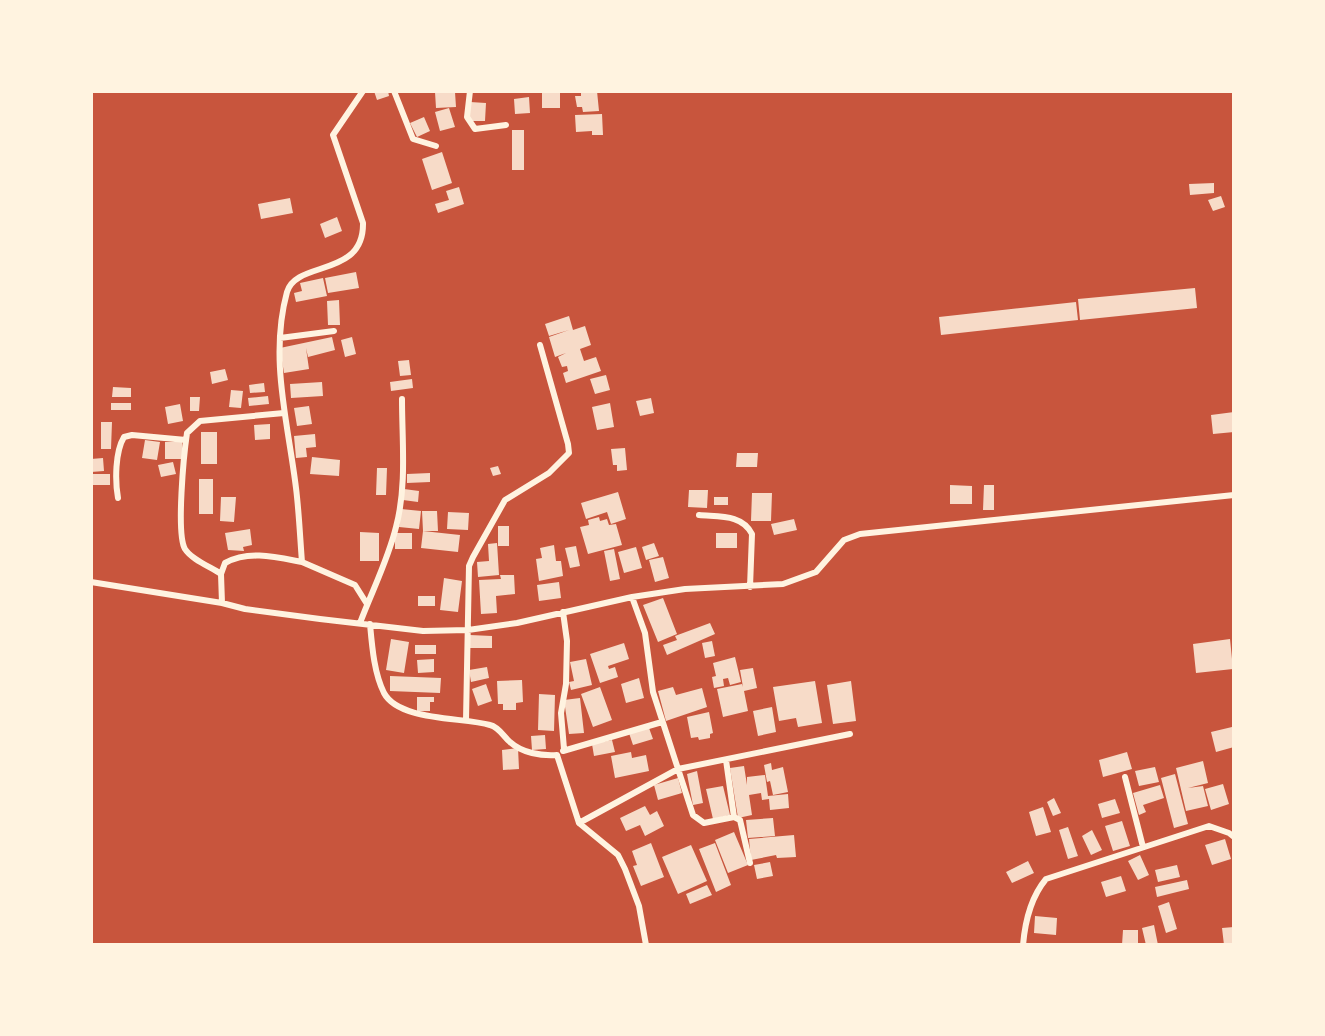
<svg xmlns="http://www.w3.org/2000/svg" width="1325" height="1036" font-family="'PT Sans',sans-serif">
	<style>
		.building { fill: #f7dbc8 }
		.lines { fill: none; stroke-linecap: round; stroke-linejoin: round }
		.minor { stroke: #fff3e0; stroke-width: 6 }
	</style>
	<rect width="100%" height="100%" fill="#c8553d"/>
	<path class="building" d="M374 91H388L389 96 377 100Z
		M542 91H560V108H542Z
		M597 91 599 111 583 112 582 107H577L575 96H581V92Z
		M435 92H455L456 107 436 108Z
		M529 97 530 113 515 114 514 99Z
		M470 102 486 103 485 121H469Z
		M449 108 455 127 440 131 435 112Z
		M602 114 603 135H592V131L576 132 575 115Z
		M424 117 430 131 417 137 410 123Z
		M512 130H524V170H512Z
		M442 152 452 183 432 190 422 159Z
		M1214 183V193L1190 195 1189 184Z
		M459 187 464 204 438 213 435 204 449 200 446 191Z
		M1221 196 1225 207 1213 211 1208 200Z
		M290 198 293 213 261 219 258 204Z
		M337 217 342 231 325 238 320 224Z
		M356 272 359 288 328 293 325 278Z
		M323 278 327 296 296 302 294 293 302 291 300 283Z
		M1195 288 1197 308 1080 320 1078 299Z
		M339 300 340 325H328L327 301Z
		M1076 302 1078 320 941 335 939 317Z
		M569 316 573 330 585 326 591 345 580 349 584 361 596 357 601 371 566 383 563 373 568 371 567 366 562 367 558 357 566 353 555 357 549 337 569 330 549 336 545 324Z
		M332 337 335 350 308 357 306 348 309 369 284 373 280 348Z
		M352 337 356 354 345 357 341 340Z
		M409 360 411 375 400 376 398 361Z
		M225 369 228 380 212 384 210 372Z
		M606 375 610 390 595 394 590 379Z
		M412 379 413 388 391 391 390 382Z
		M322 382 323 396 291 398 290 384Z
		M264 383 265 392 250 393 249 385Z
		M113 387 131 388V397H112Z
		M231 390 243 391 241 408 229 407Z
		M268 396 269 404 249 406 248 398Z
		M190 397H200L199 411H190Z
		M651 398 654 413 640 416 636 401Z
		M111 403H131V410H111Z
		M610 403 614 427 597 430 592 407Z
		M180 404 183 421 168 424 165 407Z
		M309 406 312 424 297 426 294 408Z
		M1234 412V432L1213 434 1211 415Z
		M101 422H112L111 449H101Z
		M270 424V439L255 440 254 425Z
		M201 432H217V464H201Z
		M315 434 316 447 306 448 307 457 296 458 294 436Z
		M145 440 160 442 157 460 142 458Z
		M165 442H182V459H165Z
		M625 448 627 470 617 471V465H613L611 449Z
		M737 453H758L757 467H736Z
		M312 457 340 460 339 476 310 474Z
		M103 458 104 471 91 472V459Z
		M173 462 176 474 161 477 158 465Z
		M498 466 501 474 493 476 490 468Z
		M377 468H387L386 495H376Z
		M430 473V482L407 483V474Z
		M91 474H110V485H91Z
		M199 479H213V514H199Z
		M950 485 972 486V504H950Z
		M984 485H994V510H983Z
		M404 489 419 491 418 502 403 500Z
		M689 490H708L707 508 688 507Z
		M618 492 626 519 611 524 607 512 586 519 581 503Z
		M752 493H772L771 521H751Z
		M221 497H236L234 522 220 521Z
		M714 497H728V505H714Z
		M401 509 421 511 419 529 399 527Z
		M422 511H437L438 531H423Z
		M448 512 469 513 468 530 447 529Z
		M599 517 600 521 607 519 609 525 616 524 622 545 588 554 580 527 589 525 588 520Z
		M794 519 797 530 774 535 771 524Z
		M498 526H509V546H498Z
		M250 529 252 545 243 547 244 551 228 550 225 533Z
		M423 531 460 535 458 552 421 548Z
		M360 532 379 533V561H360Z
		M395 533H412V549H395Z
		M716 533H737V548H716Z
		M497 543 499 575 478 577 477 562 489 561 488 544Z
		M654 543 659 556 646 560 642 547Z
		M554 545 556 561H561L563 576 539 581 536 559 542 558 540 548Z
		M576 546 580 566 570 568 565 548Z
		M636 547 642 568 624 573 618 552Z
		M614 549 620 579 610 581 604 551Z
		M663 557 669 578 655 582 649 560Z
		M500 575H514L515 594 496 596 497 613 481 614 479 580 501 579Z
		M444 578 462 581 458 612 440 610Z
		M559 582 561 598 539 601 537 585Z
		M418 596H435V606H418Z
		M663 598 677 634 658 642 643 605Z
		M710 623 715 634 667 655 663 645 677 640 675 636Z
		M470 635 492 636V648H470Z
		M391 639 409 642 404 673 386 670Z
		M1230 639 1233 669 1196 673 1193 644Z
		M712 641 715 656 705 658 702 643Z
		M624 643 629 659 608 666 609 669 615 667 618 677 600 683 590 654Z
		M415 645H436V654H415Z
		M735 657 741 682 730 685 728 678 723 679 724 686 714 688 712 677 716 676 713 663Z
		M434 659V672L418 673 417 660Z
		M586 659 592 685 571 690 569 682 574 681 570 662Z
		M487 667 489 678 471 682 469 670Z
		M753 668 757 688 744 691 748 711 723 717 717 689 742 684 743 687 740 670Z
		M390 676 441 678 440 693 390 691Z
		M639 678 644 698 626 703 621 684Z
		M522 680 523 702 516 703V710H503V704H498L497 681Z
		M815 681 822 723 798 727 796 718 779 721 773 687Z
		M851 681 856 721 833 724 827 685Z
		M486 684 492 701 478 706 472 689Z
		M600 687 612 720 593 727 581 694Z
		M673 687 676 695 702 688 707 707 666 721 658 691Z
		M539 694 555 695 554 731 538 730Z
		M417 697H434V702H430V711H417Z
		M580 698 584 733 569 734 564 700Z
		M772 707 776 732 758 736 753 711Z
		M709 712 713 733 710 734V738L699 740 698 737 691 738 687 717Z
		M1232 727 1234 747 1216 752 1211 732Z
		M649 728 653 739 633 745 629 733Z
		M545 735 546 749 532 750 531 736Z
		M612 740 615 752 594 756 592 744Z
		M518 748 519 769 503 770 502 750Z
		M631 752 632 758 646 755 649 771 615 778 611 756Z
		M1127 752 1132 769 1103 777 1099 760Z
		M1203 761 1208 783 1188 788 1203 786 1208 806 1186 811 1176 768Z
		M771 763 772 770 783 767 788 792 773 795 770 781 767 782 764 765Z
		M744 766 747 785V777L765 775 768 796 788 794 789 808 770 810 769 799 762 800 761 793 749 795 752 815 738 818 730 768Z
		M1155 767 1159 782 1139 786 1135 771Z
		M697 771 703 803 693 805 687 774Z
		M1175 774 1188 824 1174 828 1161 778Z
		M678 778 682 793 658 800 654 785Z
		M1223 784 1229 804 1211 810 1205 789Z
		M1160 785 1164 798 1143 805 1146 812 1139 815 1133 793Z
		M723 786 730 815 713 819 706 789Z
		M1054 798 1061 813 1053 816 1047 802Z
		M1115 799 1120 813 1102 818 1098 804Z
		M645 806 650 815 657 811 664 826 645 836 640 825 626 831 620 818Z
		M1043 807 1051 832 1036 836 1029 812Z
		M773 818 775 836 748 838 746 820Z
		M1122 821 1130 846 1113 851 1105 826Z
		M1068 827 1078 856 1068 859 1059 830Z
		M1092 830 1102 850 1091 855 1082 836Z
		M734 832 748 865 728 873 715 840Z
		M794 835 796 857 777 858 776 855 751 860 749 839Z
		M1225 839 1231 859 1212 865 1205 845Z
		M651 843 664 877 641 886 633 866 637 865 632 851Z
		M715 843 731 885 716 892 699 849Z
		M691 845 707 881 678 894 662 857Z
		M1140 855 1149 875 1138 880 1128 861Z
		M1028 861 1034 873 1012 883 1006 872Z
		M770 862 773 876 757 879 754 865Z
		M1177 865 1180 877 1158 882 1155 870Z
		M1121 876 1126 891 1106 897 1101 882Z
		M1187 880 1189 889 1157 897 1155 887Z
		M707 885 712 895 690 904 686 894Z
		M1169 902 1177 929 1166 933 1158 906Z
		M1035 916 1057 918 1056 935 1034 933Z
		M1154 925 1158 945H1146L1142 928Z
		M1234 927V945H1224L1222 928Z
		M1123 930H1138V945H1122Z"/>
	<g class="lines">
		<path class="minor" d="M394 91 413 139 436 146
			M470 91 467 117 475 129 506 125
			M280 338 334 331
			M118 498C115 481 115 452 124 437L132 435 186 440
			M699 515C719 517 742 514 752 534L750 587
			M302 562 355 585 367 604
			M221 574C211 567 192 560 185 549 176 534 184 453 187 433L200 421 284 413
			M91 582 222 603 245 609 320 619 423 631 468 630 517 623 632 597 685 589 783 584 816 572 844 540 860 534 1234 495
			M632 597 645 633 653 692 693 815 704 823 734 817 740 820 750 863
			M222 603 221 574 225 563C249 550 276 557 302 562 300 537 299 512 296 488 288 422 269 358 287 292 296 260 364 278 363 223L333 135 363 91
			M563 612 567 641 566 684 561 713 564 749
			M360 623C372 591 388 560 396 527 407 486 402 441 402 399
			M370 624C372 646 374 673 384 693 399 721 462 717 490 725 499 727 504 737 510 742 522 753 541 756 557 755L579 823 618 855 625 869 639 906 646 945
			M466 720 469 566 473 557 505 500 549 473 569 453 568 444 540 345
			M563 751 662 722
			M726 760 734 817
			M1125 777 1143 847
			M579 823 678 769 850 734
			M1023 945C1025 922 1031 897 1046 879L1209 826 1229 833 1234 837"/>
	</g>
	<rect width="1325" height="1036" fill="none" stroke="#fff3e0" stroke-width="186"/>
</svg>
